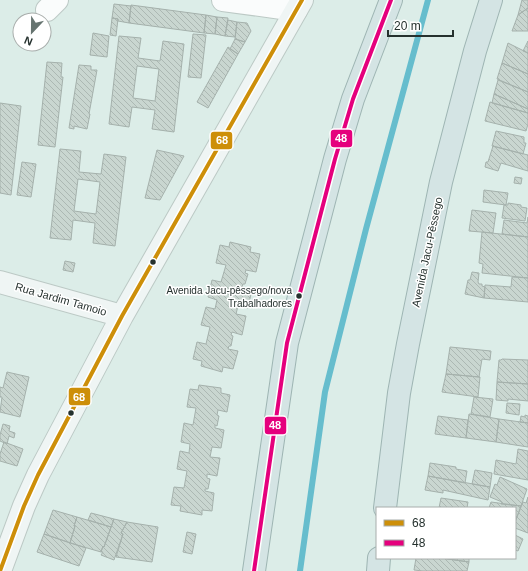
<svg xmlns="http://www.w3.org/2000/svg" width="528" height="571" font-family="Arial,sans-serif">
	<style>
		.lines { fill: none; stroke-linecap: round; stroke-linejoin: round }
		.stream { stroke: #66bdcd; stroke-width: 6 }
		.building { fill: url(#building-back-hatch); stroke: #a5b1ac; fill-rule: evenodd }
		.street-casing { stroke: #bcc9c5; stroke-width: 24 }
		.secondary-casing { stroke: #bcc9c5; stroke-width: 24 }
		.highway-casing { stroke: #9eb5b3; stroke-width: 24 }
		.street { stroke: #fafcfc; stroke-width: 22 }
		.secondary { stroke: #eff5f4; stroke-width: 22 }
		.highway { stroke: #d4e4e4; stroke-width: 22 }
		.bus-1-casing { stroke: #fff; stroke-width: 7 }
		.bus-2-casing { stroke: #fff; stroke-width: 7 }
		.bus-1 { stroke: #cd8f09; stroke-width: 4 }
		.bus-2 { stroke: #e5007d; stroke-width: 4 }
		.bus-dot { fill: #25312e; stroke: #fff; stroke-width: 1.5 }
		.labels { text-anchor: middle; stroke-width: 3; stroke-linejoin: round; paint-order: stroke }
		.bus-label { font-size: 10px; fill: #25312e; stroke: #fff; text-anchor: end }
		.street-label { font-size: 11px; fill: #25312e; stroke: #fff }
		.line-badge { stroke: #fff; stroke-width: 1.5 }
		.badge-label { font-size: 11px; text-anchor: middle; font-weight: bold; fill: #fff }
	</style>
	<defs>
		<pattern id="building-back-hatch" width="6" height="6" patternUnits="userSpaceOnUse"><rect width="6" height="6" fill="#c9d6d0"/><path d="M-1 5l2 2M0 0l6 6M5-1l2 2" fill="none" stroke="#acb8b3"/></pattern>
	</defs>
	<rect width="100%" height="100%" fill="#dcede8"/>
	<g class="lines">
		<path class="stream" d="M300 571 325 392 366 229 428 0"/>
	</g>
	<path class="building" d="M522 0H528V8L518 15Z
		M114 4 131 6 129 23 118 21V19L112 18Z
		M131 5 206 15 204 33 129 23Z
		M528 8V31H512L518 15Z
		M206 15 217 17 215 34 204 33Z
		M217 17 228 18 225 36 215 34Z
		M112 18 118 19 116 36 110 35Z
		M228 20 237 22 235 37 225 36Z
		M237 22 247 23 251 31 245 42 235 39Z
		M93 33 109 36 107 57 90 55Z
		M193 34 206 35 201 78 188 77Z
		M119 36 141 38 138 58 160 61 163 41 184 44 174 132 152 129 155 110 132 107 129 127 109 124ZM137 66 159 69 155 101 133 98Z
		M235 39 245 42 238 54 230 49Z
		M528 41V53L523 51Z
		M508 43 528 53V74L502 63Z
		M228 47 238 54 208 108 197 102Z
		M47 62 62 63 61 77H63L55 147 38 145Z
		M502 63 528 74V92L497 79Z
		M79 65 91 66V70H97L89 114H90L87 129 74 126V129L69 128Z
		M498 80 528 92V109L494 94Z
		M494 94 528 109V113L492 103Z
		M490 102 528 113V124L526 131 485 121Z
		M0 103 21 106 11 195 0 193Z
		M496 131 524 137V143H526L523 154 492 146Z
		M493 146 528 155V171L501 163 498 171 485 167 486 162H488Z
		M60 149 81 151 79 172 101 174 104 154 126 157 115 246 93 243 95 223 73 220 71 240 50 238ZM78 179 100 182 96 214 74 211Z
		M157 150 184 156 160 200 145 198Z
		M22 162 36 164 31 197 17 195Z
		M515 177 522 178 521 184 514 183Z
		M484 190 508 193 506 205 483 202Z
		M508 203 521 205V207L527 208 525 221 502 218 504 205H508Z
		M472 210 496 213 493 233 469 231Z
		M528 217V237L502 234 504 220 527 223Z
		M482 232 528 237V278L482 273 483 264 479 263Z
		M230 242 251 247 250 252 260 254 256 272 246 270 245 273 248 274 245 284H243L242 287 252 289 248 308 238 306 236 314 246 316 242 335 232 332 231 335 233 336 231 346H229L228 349 238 351 233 369 223 367 222 372 201 366 202 361 193 359 197 342 206 344 210 327 201 325 206 307 215 309 217 300 208 297 212 280 221 282 226 265 216 263 220 245 229 247Z
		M65 261 75 263 73 272 63 270Z
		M472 272 479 273 478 282 479 284H482V286L485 287 484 298 465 294 468 280H470Z
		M512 277 528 278V302L484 298 485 285 511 287Z
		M450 347 491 351 490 360 482 359 479 377 446 374Z
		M502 359 528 360V384L497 382 499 360H501Z
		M7 372 29 377 20 417 0 412 2 397H0V387L3 388Z
		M446 374 480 377 478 397 442 392Z
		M497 382 528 384V401L508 399V401L496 400Z
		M199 385 221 388V393L230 395 227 412 218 410 217 415 219 416 217 426 215 425V428L224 430 221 448 212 447 210 457 220 458 217 476 207 474V478L210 479 208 489H205V491L214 493 212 511 202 510V515L180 511 181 506 171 505 174 487 184 488 187 471 177 469 180 451 189 453 190 444 181 442 184 423 193 425 196 408 187 407 190 389 198 390Z
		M474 397 493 399 490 417 471 414Z
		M507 403 520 404 519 415 506 413Z
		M469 414 499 419 496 442 466 438Z
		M525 415 528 416V423L520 422 521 416 525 417Z
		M438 416 468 420 466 438 435 434Z
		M499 419 528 423V447L496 442Z
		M3 424 10 426 9 431 15 433 14 438 9 436 7 444 0 441V435Z
		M4 442 23 449 17 466 0 461V454Z
		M518 449 528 451V480L494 474 496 460 516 464Z
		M430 463 456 467V469L467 471 465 483 428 476Z
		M475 470 492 473 490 487 472 484Z
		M428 476 490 487 488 500 443 490V493L425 490Z
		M500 477 527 489 521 506 501 504 502 502 490 497 495 484 497 485Z
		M528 497V533L515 528V522L523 502 526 503Z
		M441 498 468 502 467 508H439Z
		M491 502 521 506 515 522V508H489Z
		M53 510 77 517 74 526H75L70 543 44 534Z
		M91 513 114 519 111 527 88 520Z
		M77 517 111 527 104 547 103 546 101 552 70 543 75 526H74Z
		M114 519 127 522 121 533 123 534 114 560 101 555 103 552H101L103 546 104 547Z
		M127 522 158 527 152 562 116 557 123 534 121 533Z
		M187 532 196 534 192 554 183 552Z
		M44 534 86 548 79 566 37 552Z
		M515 535 523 539 518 551 515 550Z
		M416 558H441L469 562 467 571H423L414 570Z
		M441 558H469V562Z"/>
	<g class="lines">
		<defs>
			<path id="street" d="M223 0 296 10
				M47 10 57 0"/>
			<path id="secondary" d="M0 282 122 316
				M0 571 24 506 38 475 122 316 302 0"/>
			<path id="highway" d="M385 508 399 393 408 344 441 182 475 51 491 0
				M254 571 287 343 335 159 353 99 391 0
				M378 571 379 558"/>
		</defs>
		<use href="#street" class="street-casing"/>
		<use href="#secondary" class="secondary-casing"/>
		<use href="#highway" class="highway-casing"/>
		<use href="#street" class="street"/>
		<use href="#secondary" class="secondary"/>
		<use href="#highway" class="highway"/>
		<defs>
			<path id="bus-1" d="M0 571 24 506 38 475 122 316 302 0"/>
			<path id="bus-2" d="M254 571 287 343 335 159 353 99 391 0"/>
		</defs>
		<use href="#bus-1" class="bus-1-casing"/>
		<use href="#bus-2" class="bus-2-casing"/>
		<use href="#bus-1" class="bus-1"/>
		<use href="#bus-2" class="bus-2"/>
	</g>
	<g class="bus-dot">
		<circle cx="153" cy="262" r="3.5"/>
		<circle cx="299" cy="296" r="3.5"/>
		<circle cx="71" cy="413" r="3.5"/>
	</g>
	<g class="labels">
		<g class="bus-label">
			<text x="292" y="294">Avenida Jacu-pêssego/nova<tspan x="292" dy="13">Trabalhadores</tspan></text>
		</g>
		<g class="street-label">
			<text transform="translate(427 252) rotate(-78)" y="4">Avenida Jacu-Pêssego</text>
			<text transform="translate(61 299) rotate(16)" y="4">Rua Jardim Tamoio</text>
		</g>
	</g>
	<g class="line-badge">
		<rect x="330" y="129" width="23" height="19" rx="4" fill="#e5007d"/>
		<rect x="210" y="131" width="23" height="19" rx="4" fill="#cd8f09"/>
		<rect x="68" y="387" width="23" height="19" rx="4" fill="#cd8f09"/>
		<rect x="264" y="416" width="23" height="19" rx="4" fill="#e5007d"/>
	</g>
	<g class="badge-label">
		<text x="341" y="142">48</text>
		<text x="222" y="144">68</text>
		<text x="79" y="401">68</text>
		<text x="275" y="429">48</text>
	</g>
	<rect x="376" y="507" width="140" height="52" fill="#ffffff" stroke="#a8adab"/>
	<rect x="384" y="520" width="20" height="6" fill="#cd8f09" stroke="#a8adab"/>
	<text x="412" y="527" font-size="12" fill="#25312e">68</text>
	<rect x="384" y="540" width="20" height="6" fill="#e5007d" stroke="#a8adab"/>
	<text x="412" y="547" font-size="12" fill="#25312e">48</text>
	<g transform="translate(32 32) rotate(202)"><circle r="19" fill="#ffffff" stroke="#a8adab"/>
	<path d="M0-3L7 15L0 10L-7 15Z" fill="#65736f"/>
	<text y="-6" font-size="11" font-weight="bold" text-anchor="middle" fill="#25312e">N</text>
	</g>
	<path d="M388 30v6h65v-6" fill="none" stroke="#25312e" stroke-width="2"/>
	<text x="394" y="30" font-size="12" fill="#25312e" stroke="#ffffff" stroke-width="3" paint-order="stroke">20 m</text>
</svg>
